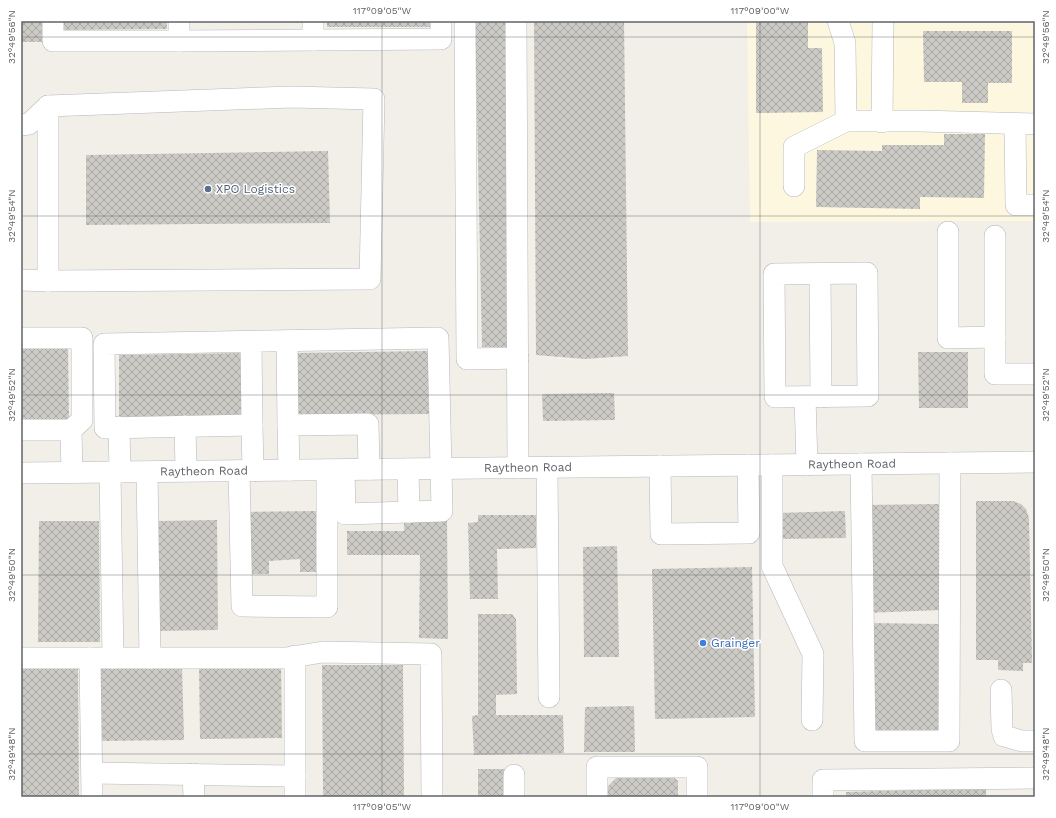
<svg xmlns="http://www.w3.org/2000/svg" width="1056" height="818" font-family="'Work Sans',sans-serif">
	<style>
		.commercial { fill: #fef7e0 }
		.building { fill: url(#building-cross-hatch) }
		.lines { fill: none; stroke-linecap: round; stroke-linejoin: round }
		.minor-casing { stroke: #b5b8bc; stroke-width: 22 }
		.minor { stroke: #fff; stroke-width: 21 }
		.ticks { fill: none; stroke: #5f6368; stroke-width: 1; stroke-opacity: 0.45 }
		.service-dot { fill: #5c6f8a; stroke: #fff; stroke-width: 1.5 }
		.shop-dot { fill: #3f7fe0; stroke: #fff; stroke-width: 1.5 }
		.labels { text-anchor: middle; stroke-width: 3; stroke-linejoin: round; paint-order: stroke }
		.service-label { font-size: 12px; fill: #4e5e75; stroke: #fff; text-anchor: start }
		.street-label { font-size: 12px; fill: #5f6368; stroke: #fff }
		.shop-label { font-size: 12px; fill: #366cbe; stroke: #fff; text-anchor: start }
		.neatline { fill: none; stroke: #5f6368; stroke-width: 1.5 }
		.ticks-label { font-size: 10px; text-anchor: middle; fill: #5f6368 }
	</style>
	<defs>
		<pattern id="building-cross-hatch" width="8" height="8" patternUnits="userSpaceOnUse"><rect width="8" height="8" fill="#cccac5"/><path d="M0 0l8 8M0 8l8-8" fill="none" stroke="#a9a8a4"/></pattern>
	</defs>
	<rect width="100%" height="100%" fill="#f1efe8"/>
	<path class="commercial" d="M747 21H1033L1035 221 750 222Z"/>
	<path class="building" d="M21 21H46V42H21Z
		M59 21H167V29L59 30Z
		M327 21H434V27H327Z
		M475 21H505L509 347H482Z
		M534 21H624L628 356 585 359 536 355Z
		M756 21H808V48H822L823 112 756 113Z
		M923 31H1012V83H988V103H962V82H924Z
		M944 134H985L984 198 920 197V209L816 207 817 150 882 151V145H944Z
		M328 151 330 223 86 225V155Z
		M68 348 69 425H21V349Z
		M428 351 429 414 297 415V353Z
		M918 352H968V408H919Z
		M244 353 246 415 119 417V355Z
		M614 393 615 420 543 421 542 394Z
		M976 501H1013L1021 504 1026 509 1029 518 1032 663H1023V671L998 670V660H976Z
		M940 504 942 610 865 613V505Z
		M321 511 323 572H300V559L269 561V574H248L244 512Z
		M845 511 846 538 778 539 777 513Z
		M478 515H536V548L497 549 498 599H470L468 523 478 522Z
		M447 519 448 639 419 638 420 555H347V531H404V520Z
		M217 520 218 630 158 631V521Z
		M39 521H99L100 642H38Z
		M617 546 619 657H584L583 547Z
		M752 567 755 717 655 719 652 569Z
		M478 614H512L516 619 517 694 496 695V715H563L564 753 474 755 472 716 478 715Z
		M866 623 942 624 943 732 870 733Z
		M100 663 182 665 184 740 100 741Z
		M281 663 282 738 200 739 199 664Z
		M21 665H78L79 797H21Z
		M322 665H403L404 797H323Z
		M634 706 635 752H584L585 707Z
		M478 769H506L507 797H478Z
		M622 772H667L678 781V797H606V788Z
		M986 788V797H846V792Z"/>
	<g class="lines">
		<defs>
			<g id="minor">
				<path d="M53 21V41H179V21"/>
				<path d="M313 21V40"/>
				<path d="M465 21 467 359 518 358"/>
				<path d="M516 21 518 468"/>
				<path d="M838 21 845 43 846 121"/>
				<path d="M179 41 441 39V21"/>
				<path d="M882 122 883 21"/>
				<path d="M1015 124 1016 205H1035"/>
				<path d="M21 125 29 124 48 106 291 97 374 99 370 279 48 281 21 280"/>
				<path d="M794 186V147L846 121H919L1035 124"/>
				<path d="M948 232V338L995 337"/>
				<path d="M995 236V374H1035"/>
				<path d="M867 273 868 396 775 397 774 274Z"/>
				<path d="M820 274 821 397"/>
				<path d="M48 281V106"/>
				<path d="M21 338H82V420L71 430H21"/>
				<path d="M287 341 288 425"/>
				<path d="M251 342 252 425 105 428 104 344 438 338 442 511 345 514 344 470"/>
				<path d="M805 397 807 465"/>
				<path d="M252 425 253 471"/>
				<path d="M185 426 186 471"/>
				<path d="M119 427 120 472"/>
				<path d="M71 430 72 472"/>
				<path d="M861 464 865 741H949L950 463"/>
				<path d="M772 465V566L813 654 812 720"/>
				<path d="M660 466 661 534 749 533 748 465"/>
				<path d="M547 468 549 697"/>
				<path d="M408 469 409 512"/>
				<path d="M289 470 288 425 368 424 369 469"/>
				<path d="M239 471 242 606 327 607V470"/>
				<path d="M110 472 113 658"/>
				<path d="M147 472 150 658"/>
				<path id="s1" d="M21 473 1035 462"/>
				<path d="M21 658H286L323 652 431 654 432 797"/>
				<path d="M90 658 92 797"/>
				<path d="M1001 690 1002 729 1004 736 1022 741H1035"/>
				<path d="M92 773 295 776"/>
				<path d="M193 774 194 797"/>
				<path d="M514 775V797"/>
				<path d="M295 797V656"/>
				<path d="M597 797V767H697V797"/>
				<path d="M823 797V780L1035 778"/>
			</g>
		</defs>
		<use href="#minor" class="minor-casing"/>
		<use href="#minor" class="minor"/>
	</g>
	<path class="ticks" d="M382 21V797M760 21V797M21 37H1035M21 216H1035M21 395H1035M21 575H1035M21 754H1035"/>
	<circle class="service-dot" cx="208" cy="189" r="4"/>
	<circle class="shop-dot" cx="703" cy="643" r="4"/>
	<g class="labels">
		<g class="service-label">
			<text x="216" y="193">XPO Logistics</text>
		</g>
		<g class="street-label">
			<text dy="4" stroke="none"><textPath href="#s1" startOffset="831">Raytheon Road</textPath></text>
			<text dy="4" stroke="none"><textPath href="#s1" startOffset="507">Raytheon Road</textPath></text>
			<text dy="4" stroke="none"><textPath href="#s1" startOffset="183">Raytheon Road</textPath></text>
		</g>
		<g class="shop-label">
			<text x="711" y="647">Grainger</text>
		</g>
	</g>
	<rect width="1056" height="818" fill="none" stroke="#ffffff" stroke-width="44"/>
	<rect x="22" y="22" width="1012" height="774" class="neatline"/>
	<g class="ticks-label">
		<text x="382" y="14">117°09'05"W</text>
		<text x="760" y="14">117°09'00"W</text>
		<text transform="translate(11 37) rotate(-90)" y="4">32°49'56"N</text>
		<text transform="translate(1045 37) rotate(-90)" y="4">32°49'56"N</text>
		<text transform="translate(11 216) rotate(-90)" y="4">32°49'54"N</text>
		<text transform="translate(1045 216) rotate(-90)" y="4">32°49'54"N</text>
		<text transform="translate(11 395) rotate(-90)" y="4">32°49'52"N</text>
		<text transform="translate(1045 395) rotate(-90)" y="4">32°49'52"N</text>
		<text transform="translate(11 575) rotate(-90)" y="4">32°49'50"N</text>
		<text transform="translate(1045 575) rotate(-90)" y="4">32°49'50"N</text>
		<text transform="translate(11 754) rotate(-90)" y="4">32°49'48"N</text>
		<text transform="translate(1045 754) rotate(-90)" y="4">32°49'48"N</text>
		<text x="382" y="810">117°09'05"W</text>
		<text x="760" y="810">117°09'00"W</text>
	</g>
</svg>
